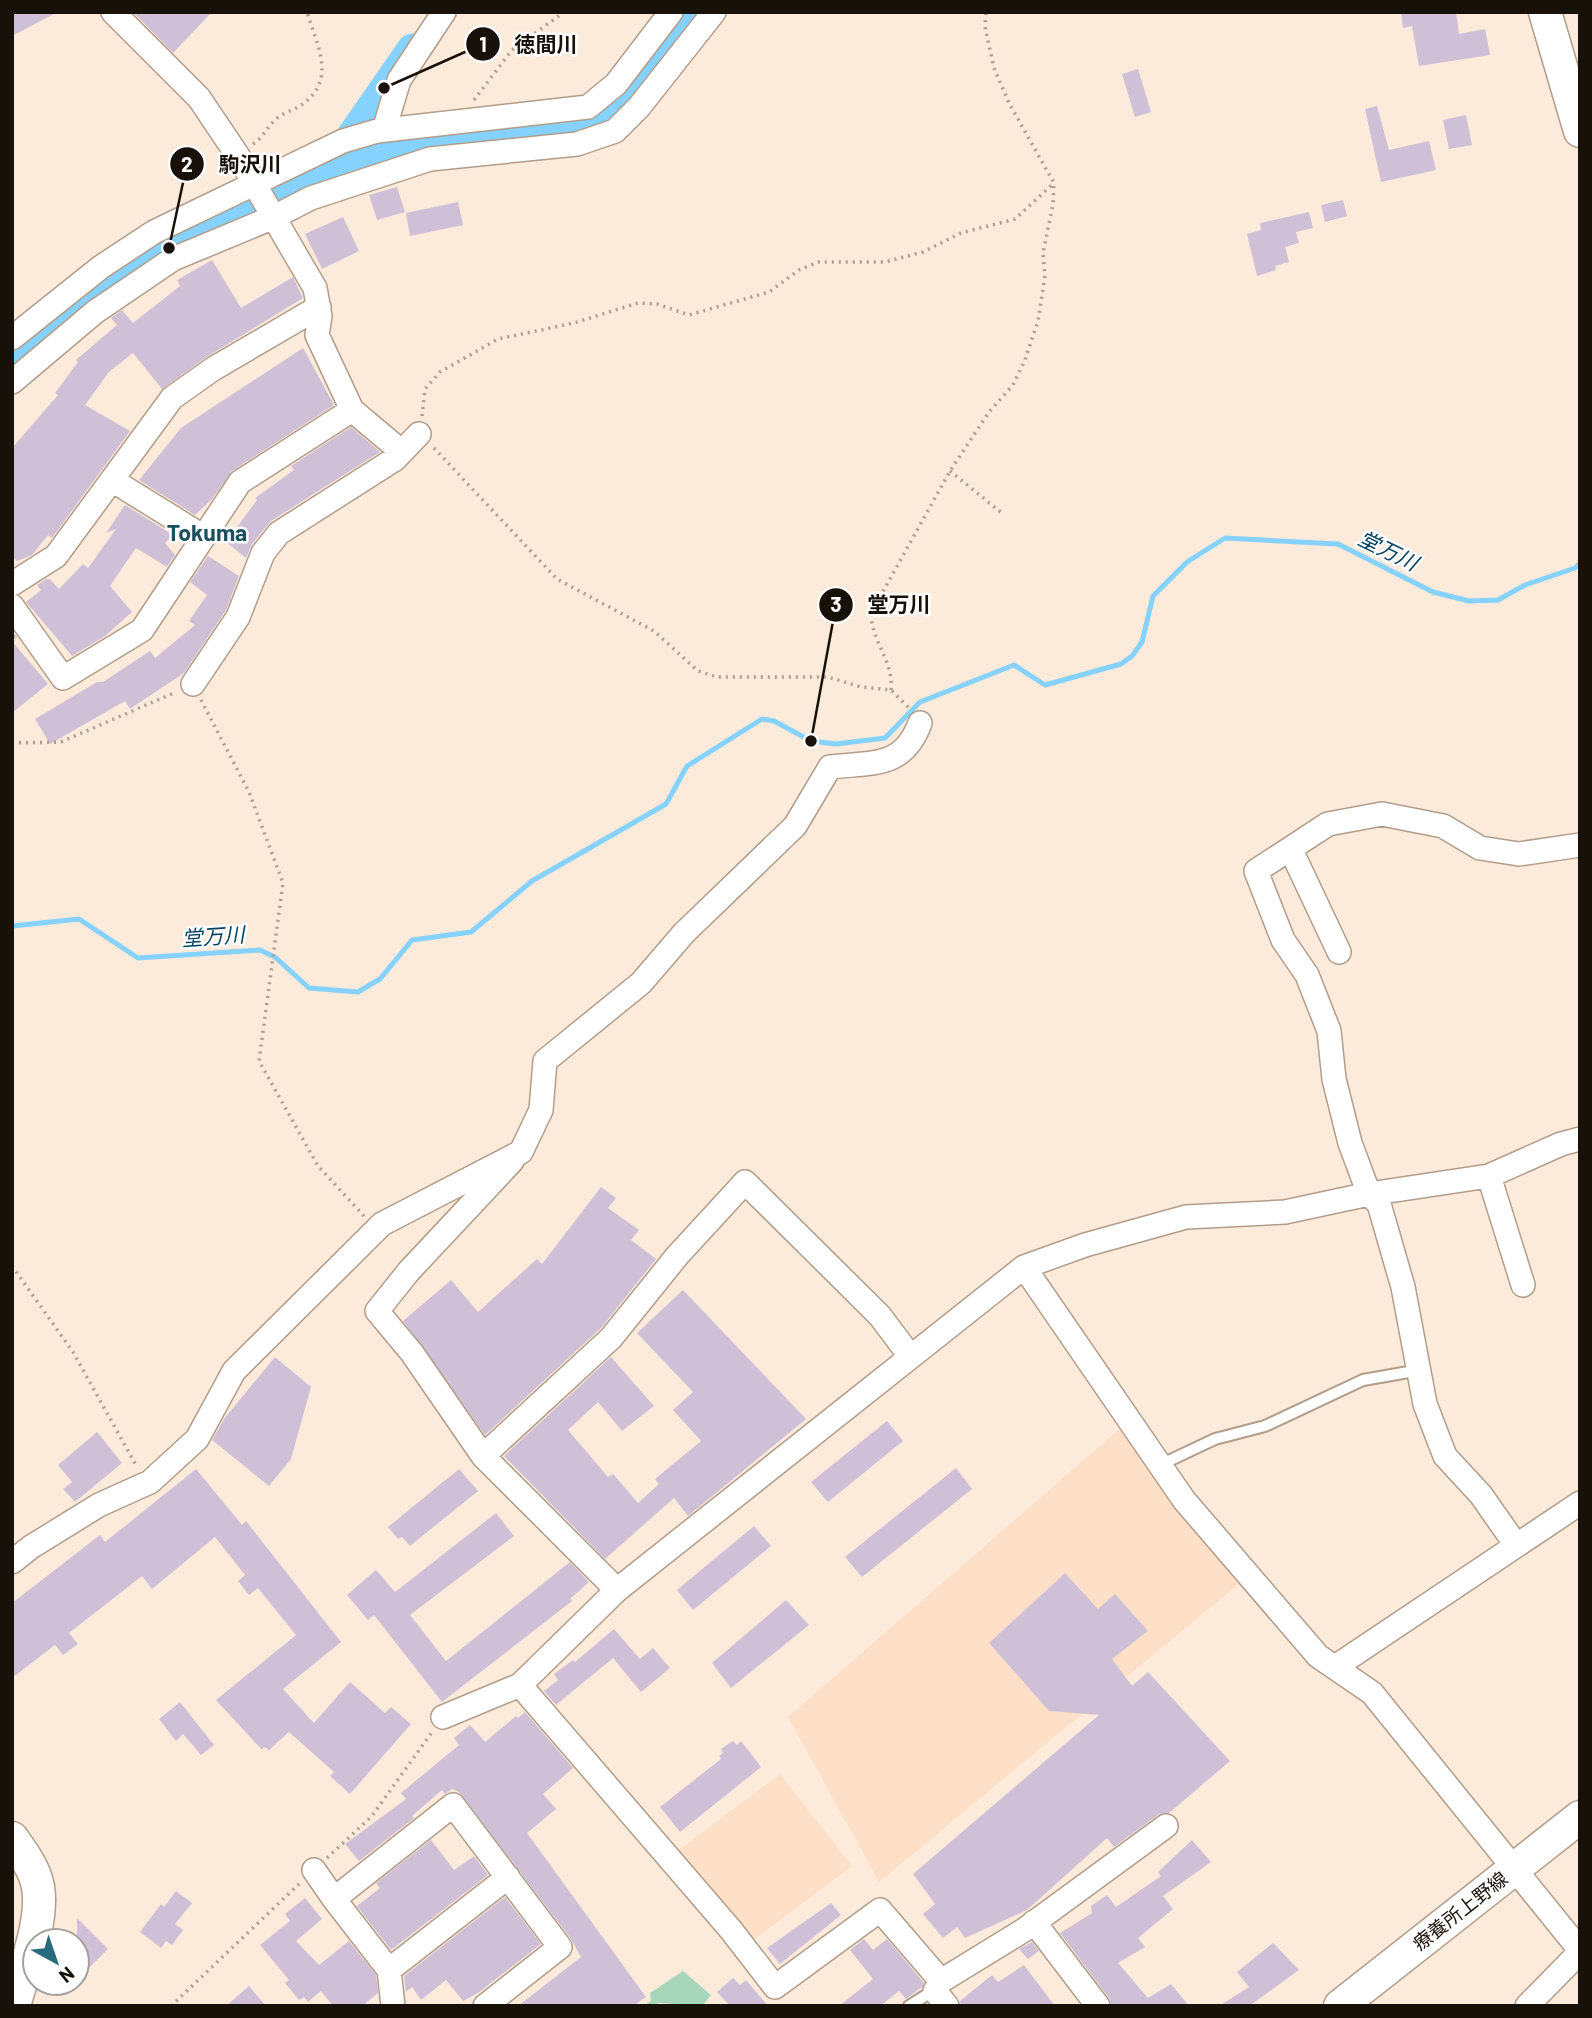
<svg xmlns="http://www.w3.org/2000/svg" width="1592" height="2018" font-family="Barlow,'Noto Sans JP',sans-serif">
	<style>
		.built { fill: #fde0c7 }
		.green { fill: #a7d6bb }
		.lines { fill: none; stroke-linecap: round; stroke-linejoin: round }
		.stream { stroke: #86d2ff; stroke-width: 5 }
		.river { stroke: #86d2ff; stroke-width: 33 }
		.building { fill: #cfc0d8 }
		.lane-casing { stroke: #b29d8a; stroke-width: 14 }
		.street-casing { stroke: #b29d8a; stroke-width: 26 }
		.secondary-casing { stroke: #b29d8a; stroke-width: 35 }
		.path { stroke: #ab9d90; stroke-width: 3.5; stroke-dasharray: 2 5; stroke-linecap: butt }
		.lane { stroke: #fff; stroke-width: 10 }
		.street { stroke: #fff; stroke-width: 23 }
		.secondary { stroke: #fff; stroke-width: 32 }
		.labels { text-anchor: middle; stroke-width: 5; stroke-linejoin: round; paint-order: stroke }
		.street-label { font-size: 19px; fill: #18110a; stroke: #fff }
		.water-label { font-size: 21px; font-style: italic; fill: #00415e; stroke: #fff }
		.quarter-label { font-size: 23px; font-weight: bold; fill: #1b505e; stroke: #fff }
		.leader { fill: none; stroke: #18110a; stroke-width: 2.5 }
		.callout-dot { fill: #18110a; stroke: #fff; stroke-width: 2.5 }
		.mark-label { font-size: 21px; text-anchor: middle; font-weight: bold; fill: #fff }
		.callout-label { font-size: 21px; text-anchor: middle; font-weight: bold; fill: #18110a; stroke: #fff; stroke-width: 5; stroke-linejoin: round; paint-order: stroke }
	</style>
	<rect width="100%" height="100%" fill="#fceada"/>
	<path class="built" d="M1124 1425 1240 1583 879 1882 788 1717Z
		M780 1774 852 1866 752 1941 679 1850Z"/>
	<path class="green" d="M683 1971 711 1995 702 2006 660 2003 643 2006 651 2001 650 1993Z"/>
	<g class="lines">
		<path class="stream" d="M12 926 79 919 138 958 260 950 275 957 309 988 358 992 380 979 412 940 471 932 532 881 666 804 687 766 762 719 774 721 811 741 836 744 885 738 920 702 1014 665 1045 685 1121 664 1132 656 1142 642 1153 596 1187 562 1225 538 1338 544 1433 592 1469 601 1498 600 1525 585 1575 568 1580 563"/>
		<path class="river" d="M336 161 413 50
			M12 358 169 248 364 163 507 130 575 129 628 96 687 12"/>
	</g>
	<path class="building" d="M12 12H58L12 36Z
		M133 12H212L173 53Z
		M1401 12H1456L1459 34 1485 29 1490 55 1419 66 1412 26 1403 28Z
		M1138 69 1151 112 1135 117 1122 74Z
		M1377 106 1389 150 1429 141 1436 170 1381 182 1365 109Z
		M1466 115 1472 145 1449 149 1443 120Z
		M397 187 405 212 377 220 369 195Z
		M1343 200 1347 216 1325 222 1321 205Z
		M458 202 463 225 410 236 406 213Z
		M1309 212 1313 228 1296 232 1299 243 1285 247 1289 262 1275 266 1276 270 1257 276 1247 234 1261 230 1260 223Z
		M343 217 359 251 322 269 305 234Z
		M212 260 241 308 293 277 303 298 205 358 162 389 133 353 109 372 85 405 130 431 52 538 48 535 32 555 17 561 12 556V448L58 395 55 393 78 362 76 360 117 325 111 318 122 310 133 323 180 286 177 280Z
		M303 348 334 405 232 471 212 499 195 515 139 480 181 428Z
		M351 427 380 452 271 521 252 544 246 558 226 542 257 500 255 498 294 470 291 466Z
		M125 505 173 535 165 543 175 555 167 567 136 548 110 586 132 612 105 636 72 656 26 602 41 590 37 585 46 579H50L59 589 83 564 88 568 116 529 106 533Z
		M208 556 239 576 226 610 184 673 130 709 125 701 50 744 35 719 97 682H103L150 651 155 658 195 625 189 621 207 595 190 582Z
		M12 631 17 637 12 641 48 684 12 713Z
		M601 1187 616 1198 608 1208 639 1230 631 1240 656 1259 601 1328 485 1435 403 1321 451 1280 478 1312 537 1259 542 1264Z
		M683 1290 806 1419 688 1516 674 1498 605 1559 504 1456 611 1357 654 1406 622 1431 598 1402 568 1430 608 1477 613 1474 638 1503 659 1484 655 1479 701 1441 673 1410 693 1392 637 1333Z
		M275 1357 311 1387 291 1459 269 1486 212 1440 224 1419Z
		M887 1421 903 1441 828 1502 811 1482Z
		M97 1432 122 1463 75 1502 63 1489 72 1482 58 1465Z
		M956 1468 972 1489 862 1577 845 1557Z
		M196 1469 242 1525 246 1521 341 1642 283 1689 314 1723 350 1682 385 1713 391 1707 411 1724 350 1794 330 1776 334 1772 289 1732 269 1750 264 1747 262 1750 216 1700 296 1635 258 1588 249 1595 238 1581 245 1575 215 1537 152 1589 142 1576 69 1633 78 1644 63 1655 55 1645 12 1678V1603L100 1535 105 1542Z
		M459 1469 478 1491 410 1546 402 1537 398 1539 388 1527Z
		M496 1513 514 1536 410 1615 446 1661 570 1562 589 1582 570 1599 572 1601 442 1702 374 1615 368 1620 347 1595 376 1570 395 1592Z
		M754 1526 771 1546 693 1610 677 1590Z
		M1065 1573 1098 1609 1115 1594 1148 1631 1112 1659 1132 1686 1148 1672 1230 1761 1169 1813 1158 1815 1114 1847 1107 1838 1027 1910 965 1938 957 1927 943 1938 923 1914 935 1904 913 1874 1099 1715 1049 1711 989 1643Z
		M786 1600 809 1625 731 1688 712 1663Z
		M614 1629 640 1659 653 1648 670 1668 641 1692 613 1658 556 1705 544 1691 558 1680 554 1674 573 1660 575 1662Z
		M180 1702 214 1745 201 1755 183 1734 176 1741 159 1719Z
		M525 1712 573 1768 543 1794 556 1809 527 1833 646 1997 633 2006H518L581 1957 571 1939 459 1792 452 1789 445 1794 442 1790 412 1816 414 1818 359 1861 345 1844 406 1799 401 1793 459 1745 454 1738 470 1725 485 1742 516 1716 518 1718Z
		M733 1741 737 1745 741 1741 761 1767 680 1832 660 1807 721 1759 719 1756 723 1753 721 1749Z
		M431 1840 454 1870 474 1856 488 1875 391 1950 357 1906 380 1888 376 1883Z
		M1192 1840 1211 1862 1163 1896 1173 1909 1138 1938 1145 1947 1118 1963 1148 1998 1171 1984 1189 2006H1112L1109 1998 1060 1933 1092 1913 1091 1906 1107 1895 1116 1907 1161 1876 1158 1872Z
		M176 1891 192 1903 175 1924 183 1930 172 1945 166 1941 161 1948 140 1932 161 1904 164 1907Z
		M505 1897 541 1944 478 1993 463 2001 446 1980 421 2000 412 1987 406 1992 404 1976Z
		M305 1898 322 1919 296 1941 319 1965 349 1941 376 1975 378 1993 362 2006H333L321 1991 308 2002 304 1997 299 2000 285 1983 289 1980 260 1945 290 1921 285 1914Z
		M831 1903 841 1915 780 1964 767 1948Z
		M77 1918 108 1949 77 1980Z
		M864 1939 873 1950 887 1939 924 1983 922 1987 906 1999 899 1991 880 2006H839L873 1979 850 1950Z
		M1032 1942 1039 1951 1028 1959 1019 1949Z
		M1273 1943 1299 1970 1249 2006H1219L1249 1987 1237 1972Z
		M1024 1965 1055 2006H961L960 2001 992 1975 998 1982Z
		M733 1978 740 1985 746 1980 768 2006H730L717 1992Z
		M249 1986 266 2006H226Z"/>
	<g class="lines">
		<defs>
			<path id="lane" d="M1160 1465 1215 1439 1265 1426 1363 1380 1420 1370
				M909 2006 936 1989"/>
			<path id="street" d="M113 12 199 98 238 156 315 288 320 316 317 335 352 410 402 452
				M384 130 399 80 444 12
				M12 338 101 267 154 232 343 141 377 131 588 107 616 84 671 12
				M12 382 95 312 173 259 274 217 311 198 430 159 577 144 615 131 639 107 714 12
				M112 480 204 537
				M12 584 56 556 172 398 213 369 319 307
				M12 606 63 678 142 630 240 482 352 410
				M193 684 238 617 263 553 279 533 395 459 419 434
				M1291 850 1339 952
				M512 1161 409 1271 377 1311 412 1353 483 1456 617 1590
				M1489 1176 1523 1285
				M1024 1267 1184 1500 1318 1656 1372 1693 1580 1950
				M483 1456 611 1338 677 1256 745 1182 880 1316 910 1356
				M1516 1545 1481 1495 1445 1456 1425 1404 1403 1287 1379 1204 1369 1194 1350 1143 1334 1079 1329 1031 1307 975 1283 940 1256 871 1328 824 1382 814 1443 826 1480 848 1519 854 1580 845
				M12 1562 31 1547 99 1505 150 1482 197 1439 234 1371 382 1224 521 1152 541 1110 545 1061 641 983 684 933 795 826 830 767C872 762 903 769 920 723
				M1335 1667 1580 1503
				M520 1685 731 1930 775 1987 880 1910 941 1981 1024 1930 1166 1826
				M443 1717 520 1685 617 1590 1024 1267 1085 1245 1186 1217 1285 1212 1369 1194 1489 1176 1561 1144 1580 1139
				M314 1870 334 1899
				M1034 1922 1098 2006
				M389 1970 508 1877
				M935 1991 947 2006
				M393 2006 389 1970 334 1899 453 1805 560 1947 485 2006
				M1527 2006 1580 1952"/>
			<path id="secondary" d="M1545 12 1580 131
				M12 1838C22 1852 35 1869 38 1887 44 1922 23 1972 14 2006
				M1340 2006 1580 1817"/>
		</defs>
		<use href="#lane" class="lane-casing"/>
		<use href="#street" class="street-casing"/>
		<use href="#secondary" class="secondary-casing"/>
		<path class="path" d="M474 100 512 50 564 12
			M253 144C263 138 267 127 275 120 283 112 296 110 304 103 337 78 316 43 307 12
			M422 416 425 389 440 372 498 339 574 323 638 303 657 304 689 315 769 292 799 270 818 262H885L923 252 961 233 1015 219 1054 183
			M434 448 557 579 654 631 698 671 717 677H828L861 687 891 690 909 708
			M950 471 1003 514
			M891 690C894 661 871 641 871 613L950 471 989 412 1013 385 1025 360 1038 321 1045 276 1043 253 1053 204 1054 183 1009 103 994 68 985 27 986 12
			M201 700 249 792 283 883 259 1061 318 1166 364 1216
			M12 743 61 742 176 692
			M12 1266 73 1352 137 1467
			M327 1858 372 1816 432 1732
			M171 2006 299 1884"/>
		<use href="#lane" class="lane"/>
		<use href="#street" class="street"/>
		<use href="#secondary" class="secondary"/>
	</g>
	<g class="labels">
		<g class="street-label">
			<text transform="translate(1460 1911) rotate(-38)" y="7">療養所上野線</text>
		</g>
		<g class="water-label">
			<text transform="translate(1388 551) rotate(26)" y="7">堂万川</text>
			<text transform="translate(213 937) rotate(-4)" y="7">堂万川</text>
		</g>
		<g class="quarter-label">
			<text x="207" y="541">Tokuma</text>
		</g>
	</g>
	<path class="leader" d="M384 88L483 44M169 248L187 164M811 741L836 605"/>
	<g class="callout-dot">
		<circle cx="384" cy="88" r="7"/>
		<circle cx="169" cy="248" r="7"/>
		<circle cx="811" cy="741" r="7"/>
		<circle cx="483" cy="44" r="18"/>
		<circle cx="187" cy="164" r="18"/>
		<circle cx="836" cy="605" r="18"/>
	</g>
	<g class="mark-label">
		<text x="483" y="52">1</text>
		<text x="187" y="172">2</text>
		<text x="836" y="612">3</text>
	</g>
	<g class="callout-label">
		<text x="546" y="52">徳間川</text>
		<text x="250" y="172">駒沢川</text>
		<text x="899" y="612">堂万川</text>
	</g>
	<rect width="1592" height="2018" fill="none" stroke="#18110a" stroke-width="28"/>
	<g transform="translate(56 1962) rotate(140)"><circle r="33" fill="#ffffff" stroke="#a3a09d" stroke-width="2"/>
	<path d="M0-5L12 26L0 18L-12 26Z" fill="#286b7d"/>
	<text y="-10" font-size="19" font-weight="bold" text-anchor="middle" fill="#18110a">N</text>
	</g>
</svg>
